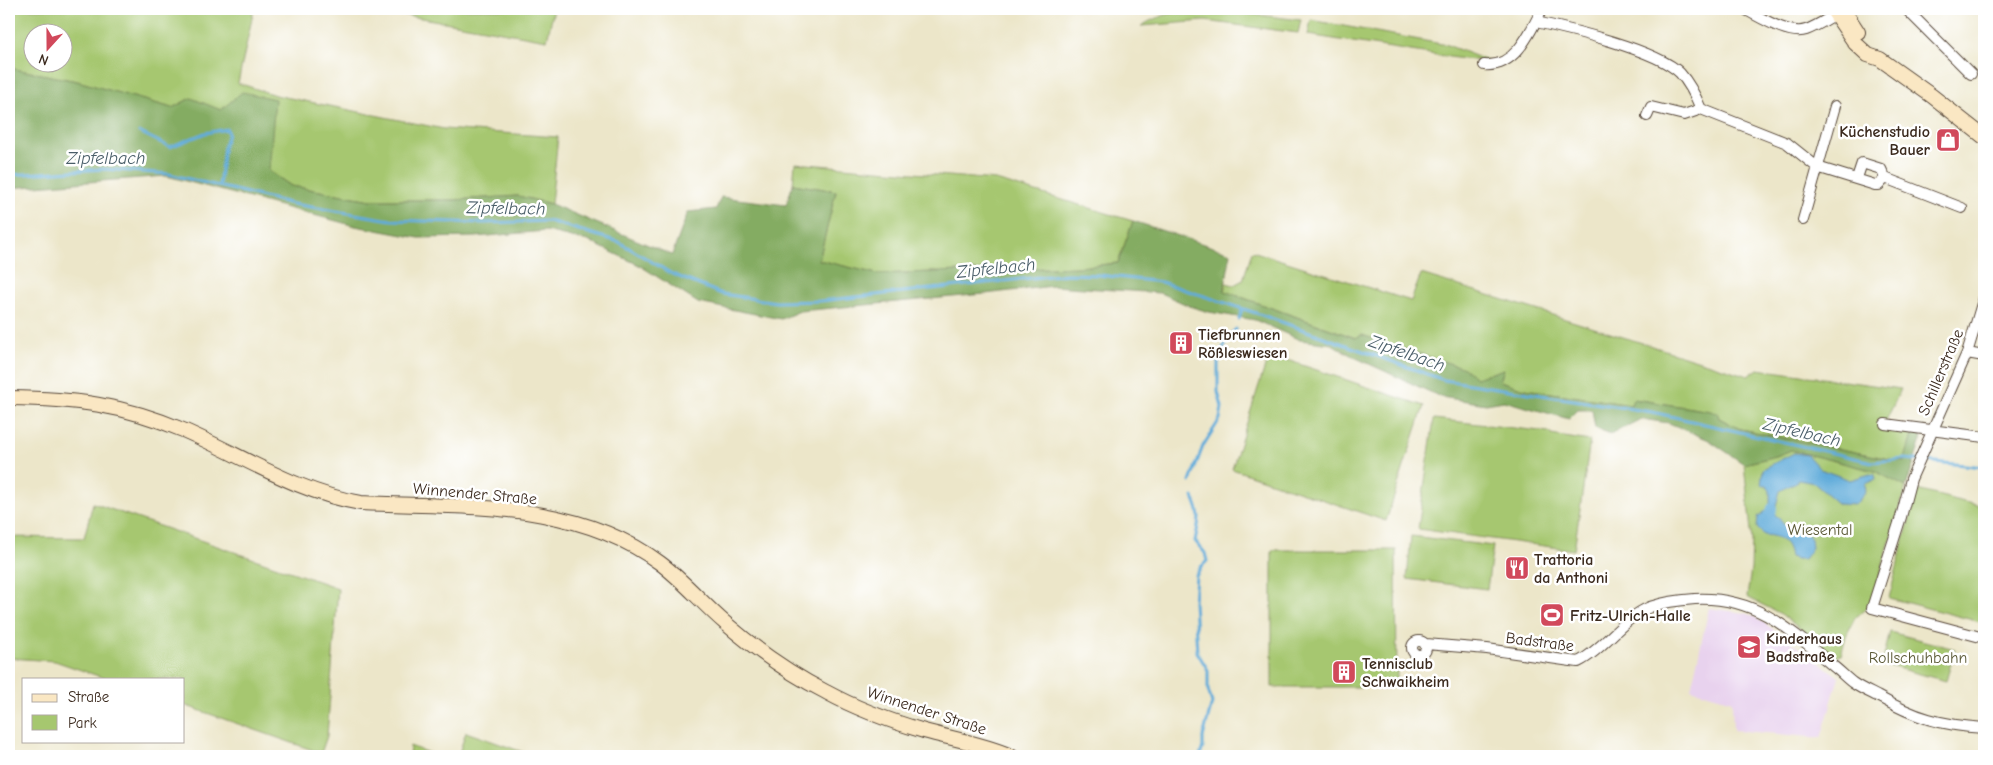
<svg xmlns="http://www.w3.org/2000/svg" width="1993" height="765" font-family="'Comic Neue',sans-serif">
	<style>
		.built { fill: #e8d2ee }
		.green { fill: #a6c76f; stroke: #707846; fill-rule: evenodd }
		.forest { fill: #84ac62; stroke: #606b40 }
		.water { fill: #61acda; stroke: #4e6b7c }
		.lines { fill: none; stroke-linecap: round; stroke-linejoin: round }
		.stream { stroke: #61acda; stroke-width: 3 }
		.canal { stroke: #61acda; stroke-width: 10 }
		.street-casing { stroke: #564638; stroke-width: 12 }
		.secondary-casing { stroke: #564638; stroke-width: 16 }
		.street { stroke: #fff; stroke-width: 10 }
		.secondary { stroke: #fae7c3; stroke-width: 14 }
		.labels { text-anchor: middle; stroke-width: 5; stroke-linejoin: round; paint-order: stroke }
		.poi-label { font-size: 16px; font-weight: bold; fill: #3b2a1e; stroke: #fff; text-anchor: start }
		.street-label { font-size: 16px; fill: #3b2a1e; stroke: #fff }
		.park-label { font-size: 16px; fill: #5b5936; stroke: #fff }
		.water-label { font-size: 18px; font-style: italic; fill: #4a5e69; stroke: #fff }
	</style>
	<rect width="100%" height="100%" fill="#fff"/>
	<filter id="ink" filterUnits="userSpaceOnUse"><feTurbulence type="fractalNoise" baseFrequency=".02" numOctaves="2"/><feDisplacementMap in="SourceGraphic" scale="10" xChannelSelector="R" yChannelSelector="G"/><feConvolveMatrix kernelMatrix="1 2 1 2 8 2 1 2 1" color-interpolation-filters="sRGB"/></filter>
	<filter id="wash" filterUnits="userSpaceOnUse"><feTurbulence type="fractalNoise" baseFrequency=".0096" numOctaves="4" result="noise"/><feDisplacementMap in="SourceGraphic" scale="20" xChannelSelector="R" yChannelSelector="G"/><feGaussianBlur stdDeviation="1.12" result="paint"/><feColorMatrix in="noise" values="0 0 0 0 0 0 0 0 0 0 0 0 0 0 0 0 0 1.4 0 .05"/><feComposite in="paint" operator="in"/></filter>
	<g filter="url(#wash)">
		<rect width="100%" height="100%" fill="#ece6c9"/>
		<path class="built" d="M1709 608 1744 613 1756 617 1839 677 1821 738 1733 730 1732 701 1691 689Z"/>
		<path class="green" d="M9 9H254L238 83 275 95 444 129 558 137 551 204 518 196 454 200H371L291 186 269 171 221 111 191 98 172 108 77 81 9 68ZM32 32H62V62H32Z
			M370 9H554L547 40Z
			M1208 9 1301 20 1298 33 1205 21 1141 26C1162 13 1183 10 1208 9Z
			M1311 20 1447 45 1491 62 1456 58 1308 35Z
			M795 163 996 180 1133 221 1118 263 1080 267 877 274 819 260 836 191 793 184Z
			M1252 251 1411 301 1421 274 1748 376 1758 369 1901 389 1883 427 1913 432 1905 462 1740 429 1719 418 1716 412 1634 399 1631 405 1525 389 1500 381 1504 370 1476 378 1362 335 1356 338 1224 291 1226 283 1234 285 1243 280Z
			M1269 354 1424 406 1386 521 1232 469Z
			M1434 419 1549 432 1551 435 1590 441 1574 550 1418 529Z
			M1791 450 1875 471 1906 487 1871 604 1855 618 1846 636 1841 655 1835 656 1781 614 1747 597 1751 569 1752 541 1744 464 1776 456Z
			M1917 490 1984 507V623L1889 598Z
			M93 503 338 588 327 736 321 753 184 705V679H107L55 661 9 658V537L84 538Z
			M1411 536 1493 546 1487 589 1407 579Z
			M1272 550H1396L1397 687H1272Z
			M1890 632 1955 649 1946 681 1882 664Z
			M466 732 534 756H458Z
			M410 746 437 756H409Z"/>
		<path class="forest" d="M9 68 77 81 172 108 191 98 221 110 242 92 275 99 269 171 291 186 371 200H454L518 196 551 204 672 255 688 212 716 209 721 197 786 205 793 184 836 191 819 260 877 274 1080 267 1118 263 1133 221 1231 253 1224 291 1355 338 1362 335 1464 368 1476 378 1504 369 1500 381 1525 389 1631 405 1633 399 1717 412 1719 418 1740 429 1904 462 1913 432 1922 437 1906 487 1875 471 1791 450 1776 456 1744 464 1709 440 1669 423 1641 419 1611 434 1595 428 1592 410H1578L1569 419 1504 401 1486 404 1441 397 1354 357 1332 344 1300 340 1255 320 1209 312 1192 307 1160 293 1053 286 985 294 800 311 781 319 698 303 639 265 588 241 546 231 476 237 419 238 355 226 167 176 9 188Z"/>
		<path class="water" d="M1794 453 1807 455 1820 469 1850 480 1870 474 1875 475 1876 479 1865 484 1866 492 1855 505 1838 504 1814 483 1799 480 1780 491 1775 509 1770 507V491L1767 485H1761L1763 469Z
			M1767 510C1787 518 1777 531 1806 532L1811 539 1812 548 1804 559H1796L1790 557C1788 541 1779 536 1764 535L1757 528 1758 517Z"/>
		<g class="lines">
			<path class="stream" d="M139 132 170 147 205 133 227 129 228 134 224 146 219 186
				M9 175 104 169 169 174 293 204 391 220 484 223 549 221 619 242 672 274 722 294 776 302 820 301 1068 274 1099 275 1161 282 1262 315 1444 380 1652 412 1872 462 1905 459 1984 467
				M1239 319 1242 309
				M1190 482 1203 446 1220 419 1222 407 1218 392V358L1230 335 1236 329
				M1193 497C1202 517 1199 520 1195 541L1205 553 1207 561 1201 567 1196 576 1194 602 1197 652 1208 670V690L1212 703 1203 737V747L1200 756"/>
			<path class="canal" d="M1771 511 1772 508"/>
		</g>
	</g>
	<g filter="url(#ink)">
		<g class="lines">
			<defs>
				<path id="street" d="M1744 9C1760 17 1789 36 1806 30 1818 26 1830 17 1841 11
					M1906 9 1971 74
					M1536 22C1569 29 1657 50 1680 73 1690 84 1696 97 1701 109L1787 143 1817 167 1875 185H1879L1885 178 1881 169 1862 163 1857 178
					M1484 65C1515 68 1530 33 1542 9
					M1647 116 1651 107 1684 115 1701 109
					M1885 178 1962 208
					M1803 220 1835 106
					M1984 297 1967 353 1911 479 1901 517 1872 608 1984 638
					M1967 353 1984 356
					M1885 424 1984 437
					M1412 648a7 7 0 1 1 14 0a7 7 0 1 1-14 0Z
					M1426 644 1487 649 1578 662C1603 650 1624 617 1650 607 1664 602 1680 600 1695 599 1755 596 1790 629 1833 666 1840 671 1846 678 1853 683 1860 688 1869 692 1877 696 1916 718 1940 725 1984 728"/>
				<path id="secondary" d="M1832 9 1855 43 1868 55 1880 59 1932 96 1984 137
					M1843 9 1858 32
					M9 398C74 399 122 404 183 430 241 455 298 493 361 503 462 508 574 499 660 563 683 580 702 603 724 622 755 649 789 673 826 692 857 709 890 721 924 731 953 739 984 744 1011 756"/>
			</defs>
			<use href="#street" class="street-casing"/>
			<use href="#secondary" class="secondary-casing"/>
			<use href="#street" class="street"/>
			<use href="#secondary" class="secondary"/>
		</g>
	</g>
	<defs>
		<symbol id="shop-square" viewBox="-11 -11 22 22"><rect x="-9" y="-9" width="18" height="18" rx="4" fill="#d1495b" stroke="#fff"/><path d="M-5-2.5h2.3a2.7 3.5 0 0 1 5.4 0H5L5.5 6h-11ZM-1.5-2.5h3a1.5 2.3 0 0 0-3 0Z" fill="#fff"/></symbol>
		<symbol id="building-square" viewBox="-11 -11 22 22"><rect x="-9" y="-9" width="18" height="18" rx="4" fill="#d1495b" stroke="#fff"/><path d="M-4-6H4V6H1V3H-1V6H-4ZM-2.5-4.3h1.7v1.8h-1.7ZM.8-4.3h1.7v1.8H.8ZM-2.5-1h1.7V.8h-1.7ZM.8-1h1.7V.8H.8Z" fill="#fff"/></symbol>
		<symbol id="restaurant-square" viewBox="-11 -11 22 22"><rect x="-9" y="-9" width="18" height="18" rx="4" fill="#d1495b" stroke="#fff"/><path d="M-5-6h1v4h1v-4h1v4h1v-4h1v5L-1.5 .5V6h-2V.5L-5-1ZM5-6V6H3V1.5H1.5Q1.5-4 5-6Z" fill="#fff"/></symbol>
		<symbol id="stadium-square" viewBox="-11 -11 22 22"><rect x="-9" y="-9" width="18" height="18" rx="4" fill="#d1495b" stroke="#fff"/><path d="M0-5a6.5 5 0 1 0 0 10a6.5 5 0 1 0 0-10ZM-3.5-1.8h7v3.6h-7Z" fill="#fff"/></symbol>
		<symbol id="school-square" viewBox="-11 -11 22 22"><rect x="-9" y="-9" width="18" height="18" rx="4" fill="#d1495b" stroke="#fff"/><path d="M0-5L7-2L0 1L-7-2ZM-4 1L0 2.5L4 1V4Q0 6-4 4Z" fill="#fff"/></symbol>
	</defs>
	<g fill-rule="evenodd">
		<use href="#shop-square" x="1934" y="126" width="28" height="28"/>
		<use href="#building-square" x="1167" y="329" width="28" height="28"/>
		<use href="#restaurant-square" x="1503" y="554" width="28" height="28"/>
		<use href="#stadium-square" x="1538" y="601" width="28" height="28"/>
		<use href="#school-square" x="1735" y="633" width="28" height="28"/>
		<use href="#building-square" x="1330" y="658" width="28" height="28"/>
	</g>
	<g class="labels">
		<g class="poi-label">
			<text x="1930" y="137" text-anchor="end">Küchenstudio<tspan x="1930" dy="18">Bauer</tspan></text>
			<text x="1198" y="340">Tiefbrunnen<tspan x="1198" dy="18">Rößleswiesen</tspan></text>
			<text x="1534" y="565">Trattoria<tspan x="1534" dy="18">da Anthoni</tspan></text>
			<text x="1570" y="621">Fritz-Ulrich-Halle</text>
			<text x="1766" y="644">Kinderhaus<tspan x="1766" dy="18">Badstraße</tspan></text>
			<text x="1362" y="669">Tennisclub<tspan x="1362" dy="18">Schwaikheim</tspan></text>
		</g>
		<g class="street-label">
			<text transform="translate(1940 372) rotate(-67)" y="6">Schillerstraße</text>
			<text transform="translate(475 493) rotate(5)" y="6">Winnender Straße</text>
			<text transform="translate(1540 641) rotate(7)" y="6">Badstraße</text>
			<text transform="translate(927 710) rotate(18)" y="6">Winnender Straße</text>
		</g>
		<g class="park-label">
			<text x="1820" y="535">Wiesental</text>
			<text x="1918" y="663">Rollschuhbahn</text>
		</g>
		<g class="water-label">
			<text x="106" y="164">Zipfelbach</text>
			<text transform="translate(506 208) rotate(1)" y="6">Zipfelbach</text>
			<text transform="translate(996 268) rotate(-6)" y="6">Zipfelbach</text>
			<text transform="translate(1407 353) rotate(19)" y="6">Zipfelbach</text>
			<text transform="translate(1802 432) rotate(13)" y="6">Zipfelbach</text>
		</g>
	</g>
	<rect width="1993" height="765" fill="none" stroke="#fff" stroke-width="30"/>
	<rect x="22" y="678" width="162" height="65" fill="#ffffff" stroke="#b1aaa5"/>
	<rect x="32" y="694" width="25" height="8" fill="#fae7c3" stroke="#b1aaa5"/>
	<text x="68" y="702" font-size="15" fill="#3b2a1e">Straße</text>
	<rect x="32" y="715" width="25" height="15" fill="#a6c76f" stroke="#b1aaa5"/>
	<text x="68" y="728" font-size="15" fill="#3b2a1e">Park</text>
	<g transform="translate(48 48) rotate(201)"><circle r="24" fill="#ffffff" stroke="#b1aaa5"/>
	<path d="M0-4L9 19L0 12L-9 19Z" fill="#d1495b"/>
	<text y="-8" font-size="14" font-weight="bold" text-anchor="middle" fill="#3b2a1e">N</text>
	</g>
</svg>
